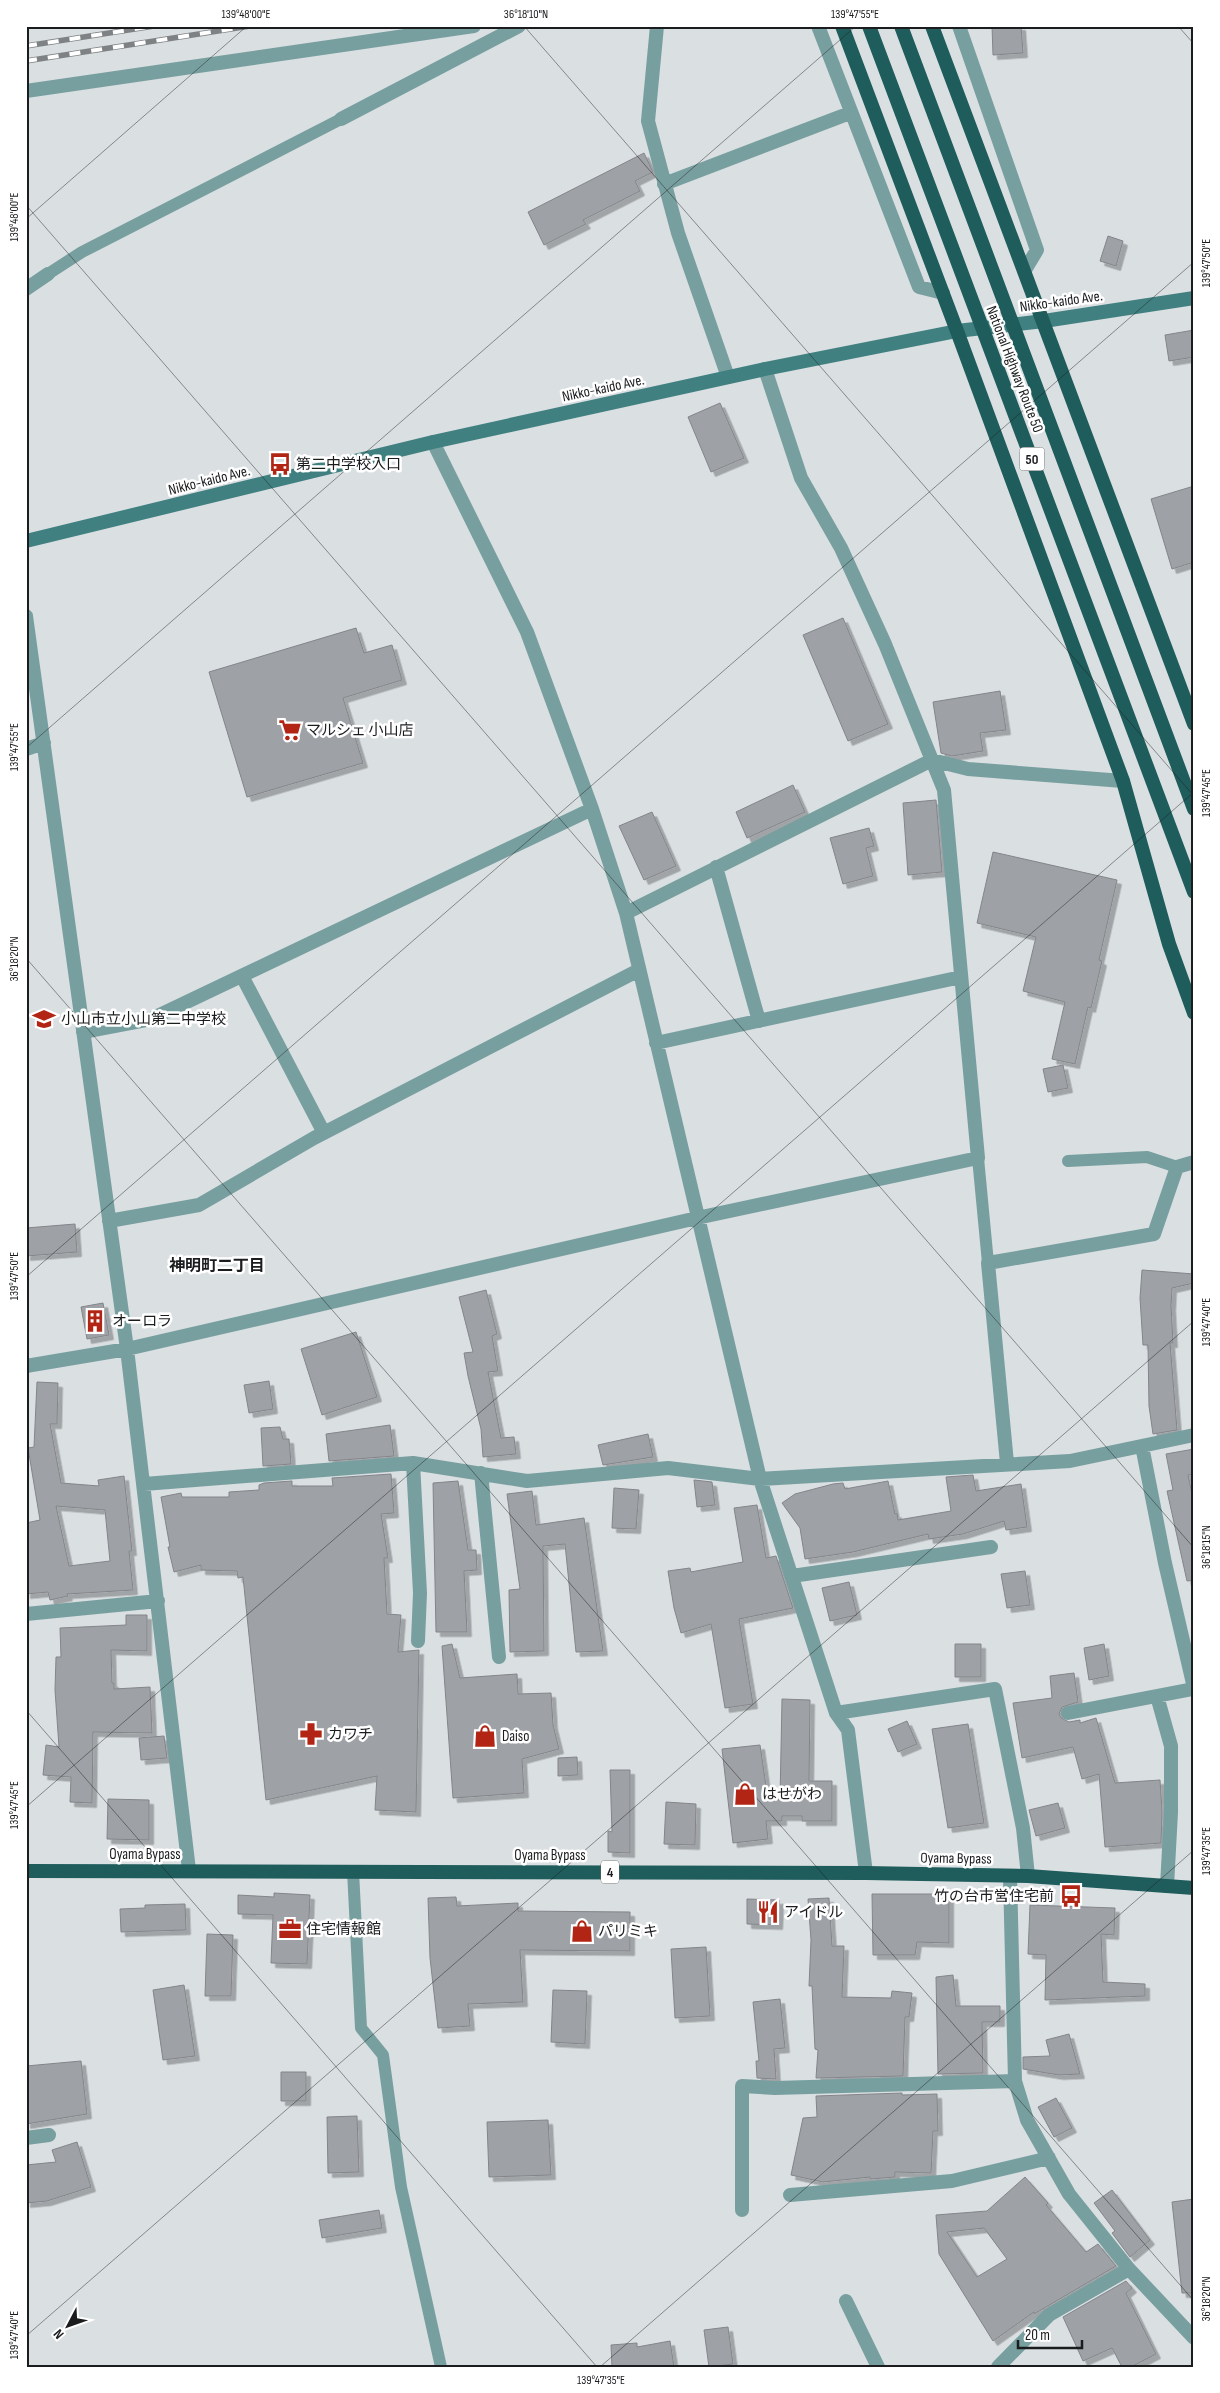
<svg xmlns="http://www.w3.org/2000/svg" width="1220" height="2393" font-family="'Sofia Sans Condensed','Noto Sans JP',sans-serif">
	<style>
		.building { fill: #9ea1a6; stroke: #83858a; fill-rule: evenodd; filter: url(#shadow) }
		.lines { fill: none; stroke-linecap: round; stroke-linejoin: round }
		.service { stroke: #789f9f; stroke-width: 12 }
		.minor { stroke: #789f9f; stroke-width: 14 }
		.secondary { stroke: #418080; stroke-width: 14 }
		.trunk { stroke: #1f5c5c; stroke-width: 14 }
		.rail-casing { stroke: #7f8284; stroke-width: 5.5 }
		.rail { stroke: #fff; stroke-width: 4; stroke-dasharray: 11; stroke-linecap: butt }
		.trunk-bridge { stroke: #1f5c5c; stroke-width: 14 }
		.ticks { fill: none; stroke: #1a1c1d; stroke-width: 1; stroke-opacity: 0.45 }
		.labels { text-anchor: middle; stroke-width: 5; stroke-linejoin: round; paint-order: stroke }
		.shield { fill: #fff; stroke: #5f6061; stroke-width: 1 }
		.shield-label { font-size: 14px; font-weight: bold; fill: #1a1c1d }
		.street-label { font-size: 15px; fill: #1a1c1d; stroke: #fff }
		.poi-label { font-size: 15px; fill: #1a1c1d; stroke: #fff; text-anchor: start }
		.neighbourhood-label { font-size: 16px; font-weight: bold; fill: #1a1c1d; stroke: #fff }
		.neatline { fill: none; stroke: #1a1c1d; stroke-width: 2 }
		.ticks-label { font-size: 12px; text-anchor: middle; fill: #1a1c1d }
	</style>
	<defs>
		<filter id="shadow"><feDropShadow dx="4.5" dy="4.5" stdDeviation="0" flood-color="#0004"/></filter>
	</defs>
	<rect width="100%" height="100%" fill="#dadfe2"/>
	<path class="building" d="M992 26H1021L1023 53 993 55Z
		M644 153 653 172 635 181 640 191 583 220 586 224 544 245 528 212Z
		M1108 236 1123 241 1116 266 1100 261Z
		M1194 330V357L1169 361 1165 335Z
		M720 403 744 458 711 472 688 417Z
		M1194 486V562L1172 569 1151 499Z
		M843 618 888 724 848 741 803 635Z
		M356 628 364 653 392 645 402 680 343 698 363 763 247 797 209 672Z
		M1000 691 1006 730 980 733 983 751 952 756 941 753 933 702Z
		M793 785 805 812 747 838 736 812Z
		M936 800 942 872 908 875 903 803Z
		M652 812 676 866 644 880 619 826Z
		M869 828 874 846 866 848 873 876 843 884 830 838Z
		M993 852 1117 880 1099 960 1102 961 1091 1008 1088 1007 1075 1064 1052 1059 1065 1002 1023 991 1036 937 977 923Z
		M1063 1065 1068 1088 1048 1092 1043 1069Z
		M75 1224 77 1252 26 1256V1228Z
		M1142 1270 1194 1274V1283L1172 1288 1171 1306 1173 1343H1170L1177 1430 1153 1434 1149 1406 1148 1345H1143L1140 1298Z
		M486 1290 497 1334 492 1336 498 1371 488 1372 501 1438 514 1437 516 1454 483 1457 481 1429 468 1376 464 1353 473 1352 459 1297Z
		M103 1303 109 1335 87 1339 81 1307Z
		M356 1332 377 1397 322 1415 301 1349Z
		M269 1381 273 1409 249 1413 244 1385Z
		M37 1382 58 1383 57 1424H50L61 1483 99 1486 98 1480 124 1476 132 1551H129L133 1590 67 1594 68 1596 50 1600 48 1592 26 1594V1523L40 1520 28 1448 34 1447ZM56 1506 105 1510 110 1561 69 1566Z
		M390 1425 394 1456 329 1461 326 1434Z
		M280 1427 283 1439H289L291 1464 263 1466 261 1428Z
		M648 1434 653 1457 603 1465 598 1445Z
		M1194 1449V1474L1188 1475 1194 1503V1580L1187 1581 1167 1491 1173 1490 1166 1454Z
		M391 1474 394 1513 381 1514 388 1558H384L387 1614 401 1615 398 1652 419 1650 416 1812 375 1810 377 1776 266 1800 243 1577 238 1578 237 1571 201 1570V1565L174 1572 168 1547H170L161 1497 181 1493 182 1497H229V1492L259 1490V1485L264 1483 292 1481V1486H333L332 1478Z
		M973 1475 976 1491 1021 1484 1027 1527 1006 1530 1004 1521 963 1534 929 1539 928 1534 853 1552 805 1559 800 1528 782 1503 795 1494 833 1484 843 1483 845 1489 888 1481 895 1514 897 1513 898 1520 951 1511 946 1477Z
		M694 1480 712 1482 715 1505 697 1507Z
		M458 1481 468 1550H476L477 1570 464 1571 467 1632H436L433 1483Z
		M614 1488 639 1490 636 1529 612 1528Z
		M532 1491 536 1525 584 1518 603 1651 576 1652 565 1544 543 1546 544 1651 510 1652 509 1590 520 1589 507 1494Z
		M757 1505 766 1558 776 1556 793 1608 739 1619 753 1704 725 1708 711 1624 681 1633 674 1608 668 1571 690 1568 691 1572 743 1562 734 1508Z
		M1025 1571 1030 1605 1007 1608 1001 1574Z
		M849 1582 857 1615 830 1621 822 1588Z
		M126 1615H147V1651L111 1650 112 1683H114V1689L150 1687 152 1733 93 1732 92 1803 70 1802 71 1777 43 1775 46 1745 59 1747 55 1690 56 1657H61L60 1628 126 1625Z
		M452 1644 460 1678 517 1674 518 1694 551 1693 553 1725 559 1749 522 1759 524 1793 453 1798 442 1646Z
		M955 1644H981V1677H955Z
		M1104 1644 1109 1676 1089 1680 1084 1648Z
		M1074 1673 1078 1702 1062 1707 1059 1714 1061 1718 1069 1722 1080 1720V1723L1096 1718 1115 1783 1160 1780 1162 1812 1161 1843 1105 1847 1099 1774 1082 1779 1073 1747 1022 1758 1013 1703 1052 1698 1050 1676Z
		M782 1699 810 1700 809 1781H832V1821H802V1816H782V1821H766L768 1839 733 1843 722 1749 760 1745 768 1800 780 1799Z
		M907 1721 917 1744 898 1752 888 1729Z
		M968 1724 984 1823 948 1828 932 1729Z
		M164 1736 167 1758 141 1760 139 1738Z
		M577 1757 578 1775 558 1776V1758Z
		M610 1770H630V1853L608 1852V1831L612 1832Z
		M108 1799 149 1800V1840L107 1839Z
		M666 1802 696 1804 695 1845 664 1844Z
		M1058 1803 1065 1828 1036 1836 1029 1810Z
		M274 1893 310 1895 307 1964 271 1963 273 1915 238 1914V1895L274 1897Z
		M872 1894H949V1943L917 1942 915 1955H873Z
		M456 1897 457 1906 518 1903V1911L630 1912V1951L520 1950 523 2002 468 2004 470 2026 438 2028 430 1958 428 1898Z
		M829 1898 832 1946H844L842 1997 891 1998 892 1991 912 1993 909 2017H905L903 2076 816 2078 818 2050 815 2049 812 1986H809L811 1940 808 1899Z
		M747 1899 779 1900 778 1925 747 1924Z
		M185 1904 186 1930 121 1932 120 1909 145 1908V1905Z
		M1030 1905 1115 1908 1114 1935 1101 1934 1103 1982 1145 1984V1996L1045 2000 1046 1955 1028 1954Z
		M207 1934 233 1935 231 1996H205Z
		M706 1947 710 2016 675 2018 671 1949Z
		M953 1975 956 2006H1000V2022H982L983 2073 938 2074 936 1977Z
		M184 1985 195 2056 163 2060 153 1990Z
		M553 1990 587 1991 585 2044 551 2042Z
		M780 1999 785 2048 774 2049 776 2079 757 2078 756 2061H759L753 2002Z
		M1069 2034 1080 2074 1059 2075 1023 2069V2057L1050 2056 1046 2040Z
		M81 2061 87 2114 26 2124V2066Z
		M281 2072H306V2101H281Z
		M902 2093V2095L937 2094 938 2131H933L931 2173 895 2172V2177L870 2179V2177L823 2182 791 2175 803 2118 817 2117 816 2096Z
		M1056 2098 1072 2128 1054 2137 1038 2107Z
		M357 2116 359 2172 328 2173 327 2117Z
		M548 2120 551 2175 489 2177 487 2122Z
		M77 2142 91 2187 47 2201 26 2203V2165L56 2162 52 2150Z
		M1025 2177 1048 2203 1046 2205 1086 2252 1098 2244 1116 2266 1034 2314V2312L993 2341 939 2254 936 2215 987 2211ZM984 2228 1007 2259 977 2277 947 2232Z
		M1112 2190 1150 2240 1130 2257 1112 2233 1115 2231 1094 2203Z
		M1194 2199V2293H1182L1172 2202Z
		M379 2210 382 2228 322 2238 319 2220Z
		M1126 2281 1132 2288 1126 2293 1156 2354 1131 2367H1122L1112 2348 1083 2361 1063 2317Z
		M728 2327 733 2364 709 2367 704 2330Z
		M670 2341 674 2367H612L611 2345 637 2343V2347Z"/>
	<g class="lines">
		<path class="service" d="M48 274 82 252 341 119
			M978 1158 988 1263
			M1068 1161 1147 1157 1177 1167
			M353 1871 361 2028 383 2055 401 2187 441 2367"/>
		<path class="minor" d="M657 26 648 121 678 233 728 377
			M818 26 919 287 943 293
			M959 26 1037 250 1025 270
			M26 91 474 26
			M341 119 519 26
			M664 184 850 113
			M26 289 48 274
			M433 442 527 632 592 809 626 913 760 1479 836 1713 848 1730 866 1873
			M26 616 127 1349 189 1870
			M26 749 44 743
			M716 867 759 1021
			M626 913 932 760 968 769 1123 781
			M242 976 324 1133
			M83 1032 151 1019 592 809
			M656 1043 961 977
			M109 1221 199 1205 314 1138 639 970
			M26 1366 127 1349 697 1218 978 1158 944 790 885 644 841 548 801 478 765 369
			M1142 1446 1165 1563 1194 1688
			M413 1463 420 1593 418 1641
			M1007 1463 988 1263 1154 1234 1177 1167 1194 1162
			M481 1473 499 1657
			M144 1484 413 1463 527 1481 668 1468 760 1479 1070 1461 1194 1435
			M792 1576 991 1547
			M26 1614 158 1601
			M1157 1696 1171 1746V1812L1167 1886
			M836 1713 995 1689 1023 1828 1028 1876
			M1068 1713 1193 1689
			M1010 1876 1015 2081 1027 2120 1069 2194 1129 2269 1194 2338
			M26 2138 49 2135
			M790 2195 952 2181 1049 2158
			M742 2210V2086L775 2088 1015 2081
			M846 2301 878 2367
			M998 2367 1049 2315 1129 2269"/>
		<path class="secondary" d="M26 541 433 442 765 369 957 331 1044 321 1194 298"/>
		<path class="trunk" d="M842 26 957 331 1123 781 1169 944 1194 1013
			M932 26 1194 724
			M26 1871 866 1873 1028 1876 1194 1888"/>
		<defs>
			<path id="rail" d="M26 46 154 26
				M26 61 250 26"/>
		</defs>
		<use href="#rail" class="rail-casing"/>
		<use href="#rail" class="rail"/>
		<path class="trunk-bridge" d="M869 26 1194 892
			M901 26 1194 809"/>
	</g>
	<path class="ticks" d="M524 26 1194 796M1178 26 1194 44M26 205 1194 1548M26 219 247 26M26 748 856 26M26 958 1194 2301M26 1277 1194 262M26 1710 597 2367M26 1807 1194 792M26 2336 1194 1321M600 2367 1194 1850"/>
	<defs>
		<symbol id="bus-bare" viewBox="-9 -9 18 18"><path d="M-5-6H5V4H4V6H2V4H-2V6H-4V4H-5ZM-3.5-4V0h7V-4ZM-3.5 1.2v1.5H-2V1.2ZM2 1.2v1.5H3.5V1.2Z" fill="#b22414" stroke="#fff" stroke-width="2.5" paint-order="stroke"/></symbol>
		<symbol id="supermarket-bare" viewBox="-9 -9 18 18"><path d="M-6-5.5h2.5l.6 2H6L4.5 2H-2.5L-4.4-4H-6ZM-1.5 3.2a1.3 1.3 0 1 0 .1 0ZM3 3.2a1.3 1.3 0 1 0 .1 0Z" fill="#b22414" stroke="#fff" stroke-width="2.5" paint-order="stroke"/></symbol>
		<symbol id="school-bare" viewBox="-9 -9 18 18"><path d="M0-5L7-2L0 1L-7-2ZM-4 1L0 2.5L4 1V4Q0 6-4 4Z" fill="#b22414" stroke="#fff" stroke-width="2.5" paint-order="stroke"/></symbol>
		<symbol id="building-bare" viewBox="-9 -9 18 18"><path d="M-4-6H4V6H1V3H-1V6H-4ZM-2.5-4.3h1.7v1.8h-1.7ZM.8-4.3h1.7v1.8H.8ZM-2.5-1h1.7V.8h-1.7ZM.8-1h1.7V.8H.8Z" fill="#b22414" stroke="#fff" stroke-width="2.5" paint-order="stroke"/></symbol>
		<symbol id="pharmacy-bare" viewBox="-9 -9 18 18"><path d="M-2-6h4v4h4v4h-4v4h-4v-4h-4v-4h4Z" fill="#b22414" stroke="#fff" stroke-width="2.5" paint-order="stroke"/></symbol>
		<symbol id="shop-bare" viewBox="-9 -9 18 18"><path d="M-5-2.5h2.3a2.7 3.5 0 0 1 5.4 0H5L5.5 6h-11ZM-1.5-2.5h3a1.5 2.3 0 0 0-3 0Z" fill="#b22414" stroke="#fff" stroke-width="2.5" paint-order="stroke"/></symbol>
		<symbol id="restaurant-bare" viewBox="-9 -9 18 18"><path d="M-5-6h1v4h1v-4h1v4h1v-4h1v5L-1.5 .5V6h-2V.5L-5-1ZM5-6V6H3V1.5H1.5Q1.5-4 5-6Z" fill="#b22414" stroke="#fff" stroke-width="2.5" paint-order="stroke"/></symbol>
		<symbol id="office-bare" viewBox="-9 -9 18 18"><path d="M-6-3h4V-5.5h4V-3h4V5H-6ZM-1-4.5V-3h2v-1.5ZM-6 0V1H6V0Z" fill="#b22414" stroke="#fff" stroke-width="2.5" paint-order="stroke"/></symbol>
	</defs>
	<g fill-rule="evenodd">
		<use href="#bus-bare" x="264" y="448" width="32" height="32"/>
		<use href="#supermarket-bare" x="274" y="714" width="32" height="32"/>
		<use href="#school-bare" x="28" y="1003" width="32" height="32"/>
		<use href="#building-bare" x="79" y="1305" width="32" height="32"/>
		<use href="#pharmacy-bare" x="295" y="1718" width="32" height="32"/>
		<use href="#shop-bare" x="469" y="1720" width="32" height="32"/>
		<use href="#shop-bare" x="729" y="1778" width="32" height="32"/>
		<use href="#bus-bare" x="1055" y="1880" width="32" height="32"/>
		<use href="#restaurant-bare" x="752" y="1896" width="32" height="32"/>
		<use href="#office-bare" x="274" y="1913" width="32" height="32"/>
		<use href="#shop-bare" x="566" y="1915" width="32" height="32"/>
	</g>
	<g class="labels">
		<g class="shield">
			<rect x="1019.5" y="447.5" width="25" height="23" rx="4"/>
			<rect x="601" y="1860.5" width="18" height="23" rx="4"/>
		</g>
		<g class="shield-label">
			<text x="1032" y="464">50</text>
			<text x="610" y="1877">4</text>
		</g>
		<g class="street-label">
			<text transform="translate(1061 301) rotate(-8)" y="5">Nikko-kaido Ave.</text>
			<text transform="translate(1015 369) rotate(69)" y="5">National Highway Route 50</text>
			<text transform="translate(603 388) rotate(-12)" y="5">Nikko-kaido Ave.</text>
			<text transform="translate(209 480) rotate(-14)" y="5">Nikko-kaido Ave.</text>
			<text x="145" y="1859">Oyama Bypass</text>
			<text x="550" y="1860">Oyama Bypass</text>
			<text transform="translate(956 1858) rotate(1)" y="5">Oyama Bypass</text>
		</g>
		<g class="poi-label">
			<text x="296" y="469">第二中学校入口</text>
			<text x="306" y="735">マルシェ 小山店</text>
			<text x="61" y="1024">小山市立小山第二中学校</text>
			<text x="112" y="1326">オーロラ</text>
			<text x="328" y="1739">カワチ</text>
			<text x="502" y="1741">Daiso</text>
			<text x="762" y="1799">はせがわ</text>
			<text x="1054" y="1901" text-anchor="end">竹の台市営住宅前</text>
			<text x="784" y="1917">アイドル</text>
			<text x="306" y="1934">住宅情報館</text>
			<text x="598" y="1936">パリミキ</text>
		</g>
		<g class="neighbourhood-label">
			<text x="217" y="1271">神明町二丁目</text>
		</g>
	</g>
	<rect width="1220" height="2393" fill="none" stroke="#ffffff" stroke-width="55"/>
	<g transform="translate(68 2326) rotate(229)" stroke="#ffffff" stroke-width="4" paint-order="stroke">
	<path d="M0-4L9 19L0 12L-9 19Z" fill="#1a1c1d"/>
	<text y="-8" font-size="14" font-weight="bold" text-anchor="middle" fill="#1a1c1d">N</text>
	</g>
	<path d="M1018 2340v8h64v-8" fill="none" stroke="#1a1c1d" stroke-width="2.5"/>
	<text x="1025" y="2340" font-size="15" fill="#1a1c1d" stroke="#ffffff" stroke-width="4" paint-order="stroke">20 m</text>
	<rect x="28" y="28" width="1164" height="2338" class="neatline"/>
	<g class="ticks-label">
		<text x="246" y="18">139°48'00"E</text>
		<text x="526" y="18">36°18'10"N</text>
		<text x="855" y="18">139°47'55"E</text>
		<text transform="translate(14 217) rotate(-90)" y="4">139°48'00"E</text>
		<text transform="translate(1206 263) rotate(-90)" y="4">139°47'50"E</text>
		<text transform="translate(14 747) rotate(-90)" y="4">139°47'55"E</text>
		<text transform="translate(1206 793) rotate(-90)" y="4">139°47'45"E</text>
		<text transform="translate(14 959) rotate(-90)" y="4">36°18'20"N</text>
		<text transform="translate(14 1276) rotate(-90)" y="4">139°47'50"E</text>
		<text transform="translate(1206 1322) rotate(-90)" y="4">139°47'40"E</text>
		<text transform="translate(1206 1547) rotate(-90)" y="4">36°18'15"N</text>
		<text transform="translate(14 1805) rotate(-90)" y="4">139°47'45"E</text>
		<text transform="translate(1206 1851) rotate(-90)" y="4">139°47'35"E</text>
		<text transform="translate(1206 2299) rotate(-90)" y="4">36°18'20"N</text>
		<text transform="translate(14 2335) rotate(-90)" y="4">139°47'40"E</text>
		<text x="601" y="2384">139°47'35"E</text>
	</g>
</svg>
